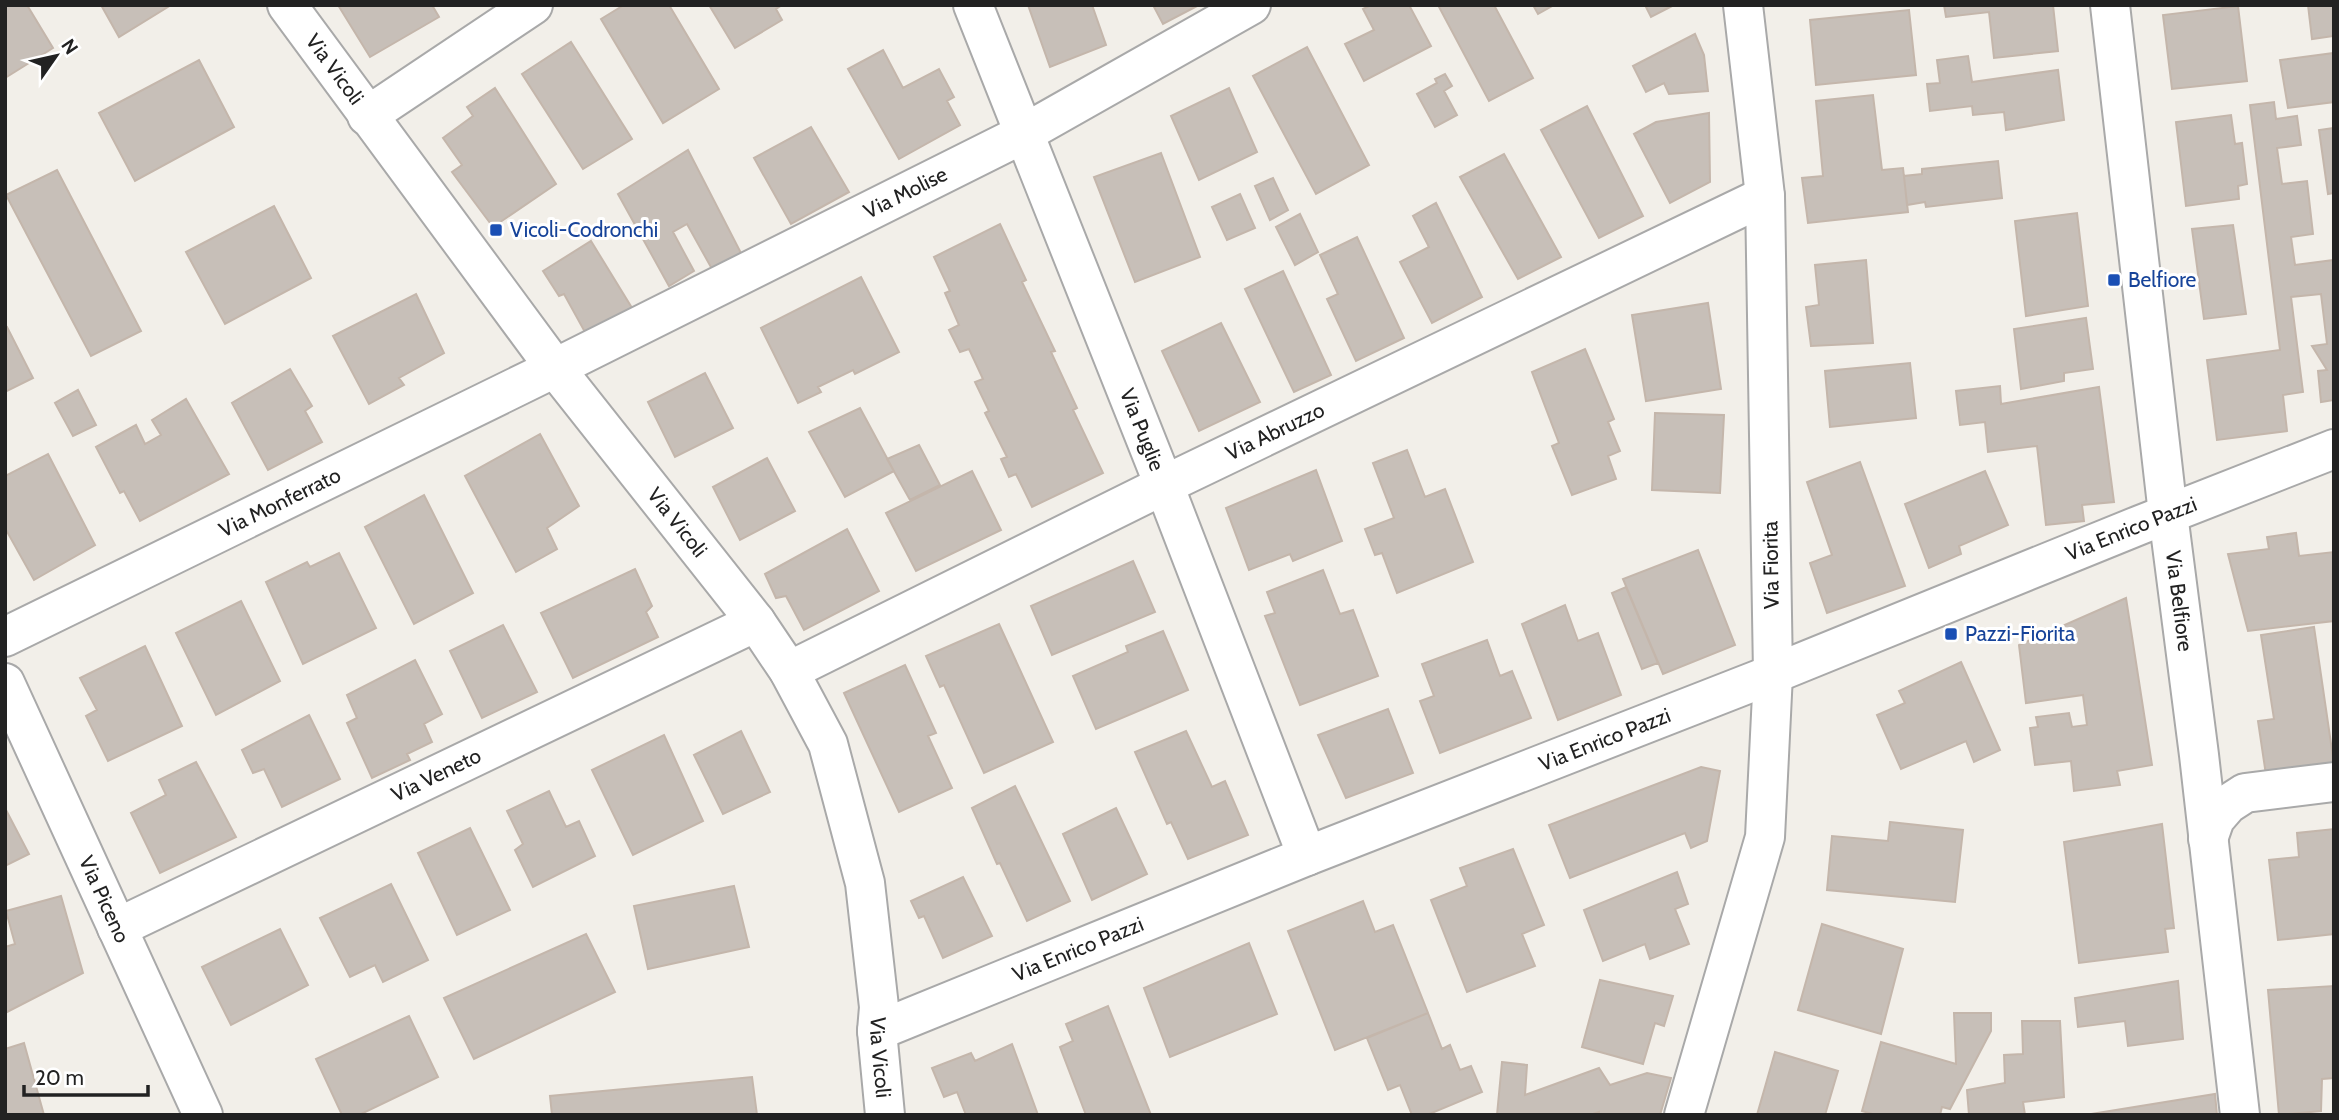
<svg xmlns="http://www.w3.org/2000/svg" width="2339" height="1120" font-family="Cabin,sans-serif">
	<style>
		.building { fill: #c7bfb8; stroke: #c4b6ab; stroke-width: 2 }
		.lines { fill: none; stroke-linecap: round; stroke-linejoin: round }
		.minor-casing { stroke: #a9a9a9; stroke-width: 42 }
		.minor { stroke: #fff; stroke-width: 38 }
		.transit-dot { fill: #1a4fb4; stroke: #fff; stroke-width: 2.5 }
		.labels { text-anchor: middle; stroke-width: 6; stroke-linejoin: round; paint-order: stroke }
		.street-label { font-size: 21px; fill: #222; stroke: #fff }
		.transit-label { font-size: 21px; fill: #164399; stroke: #fff; text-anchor: start }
	</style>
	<rect width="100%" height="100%" fill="#f2efe9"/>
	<path class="building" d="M5 5H27L53 48 5 78Z
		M101 5H171L119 37Z
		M338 5H432L439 17 370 57Z
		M624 5H669L719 89 663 123 601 19Z
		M709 5H782L776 9 782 20 735 48Z
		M1028 5H1092L1106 45 1050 67Z
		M1153 5H1199L1163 24Z
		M1371 5H1409L1431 46 1364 81 1345 44 1374 30 1363 9Z
		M1438 5H1494L1533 78 1489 101Z
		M1533 5H1554L1538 14Z
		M1645 5H1674L1651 17Z
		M1944 5H2053L2058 51 1994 58 1989 12 1946 17Z
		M2308 5H2334V36L2312 39Z
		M2238 6 2247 81 2172 89 2163 15Z
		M1909 10 1916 75 1816 85 1810 20Z
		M1695 34 1704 55 1708 91 1669 94 1664 83 1646 92 1633 66Z
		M571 42 632 139 583 169 522 74Z
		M1307 47 1369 165 1316 194 1253 76Z
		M883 50 903 88 939 69 954 97 947 101 960 125 899 159 848 69Z
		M2334 53V102L2288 108 2280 60Z
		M1968 56 1972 82 2058 70 2064 120 2006 130 2004 112 1973 115 1972 106 1930 111 1927 84 1940 83 1937 60Z
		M199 60 234 127 135 181 99 113Z
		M1445 74 1452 86 1444 91 1457 115 1435 127 1417 94 1437 83 1435 79Z
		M495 88 556 184 493 227 452 172 462 165 443 138 473 116 467 107Z
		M1229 88 1257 152 1199 180 1171 116Z
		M1873 95 1882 170 1903 168 1908 212 1808 223 1802 178 1823 176 1816 101Z
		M2274 102 2276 119 2297 116 2301 145 2277 148 2282 184 2307 181 2313 234 2291 237 2295 265 2334 260V400L2321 402 2318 371 2327 370 2312 346 2327 344 2321 294 2291 297 2303 392 2283 395 2287 431 2217 440 2207 360 2280 350 2250 105Z
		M1587 106 1643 216 1599 238 1541 130Z
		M1709 113 1710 182 1670 203 1634 134 1656 122Z
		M2231 115 2235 144 2242 143 2247 184 2238 186 2239 199 2186 206 2176 122Z
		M811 127 849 192 791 224 754 158Z
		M2334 128V193L2328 194 2319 130Z
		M688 150 741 253 712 269 687 224 673 232 694 271 669 286 618 194Z
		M1161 153 1200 257 1135 282 1094 177Z
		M1504 154 1561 257 1518 279 1460 177Z
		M1998 161 2002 198 1926 207 1925 202 1907 205 1904 176 1922 174V169Z
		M57 170 141 331 91 356 6 195Z
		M1273 178 1288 210 1270 220 1255 186Z
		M1240 194 1255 228 1227 240 1212 207Z
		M1436 203 1482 297 1432 323 1400 262 1429 247 1413 216Z
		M274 206 311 278 225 324 186 252Z
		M2077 213 2088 306 2026 316 2015 221Z
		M1300 214 1318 252 1295 265 1276 227Z
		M1000 224 1026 280 1022 282 1055 351 1051 352 1077 408 1073 410 1103 473 1032 507 1016 474 1009 477 1001 459 1007 457 985 413 989 411 975 382 983 379 969 349 960 352 949 330 959 325 945 293 950 291 934 257Z
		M2233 225 2246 314 2204 319 2192 229Z
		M1357 237 1404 338 1356 361 1327 299 1338 294 1320 255Z
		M591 241 632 308 586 334 564 294 559 296 543 271Z
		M1866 260 1873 343 1811 346 1806 307 1819 305 1815 265Z
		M1283 271 1331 375 1294 392 1245 289Z
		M861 277 899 352 855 374 853 370 818 387 821 392 798 403 761 328Z
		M416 294 444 353 399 378 404 385 369 404 333 336Z
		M1708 303 1721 389 1646 401 1632 315Z
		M2086 318 2093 369 2064 373V381L2021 389 2014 329Z
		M1221 323 1260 402 1199 431 1162 351Z
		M7 327 33 378 5 392V328Z
		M1585 349 1614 419 1608 422 1620 451 1608 456 1616 479 1572 495 1552 446 1559 443 1532 372Z
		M1910 363 1916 418 1830 427 1825 371Z
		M290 369 312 406 305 411 322 442 268 470 232 403Z
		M705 373 733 428 675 457 648 402Z
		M2000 386 2001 404 2099 387 2114 502 2082 505 2084 521 2046 525 2037 446 1988 452 1985 422 1960 425 1956 391Z
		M78 390 96 425 73 436 55 403Z
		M186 399 229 474 140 521 124 491 120 493 96 447 136 425 145 444 161 435 152 420Z
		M860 408 894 471 845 497 809 432Z
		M1655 413 1724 415 1720 493 1652 490Z
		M540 434 579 506 547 528 557 549 516 572 465 476Z
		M919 445 940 485 910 500 887 459Z
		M1407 450 1425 497 1445 489 1473 562 1397 593 1382 553 1375 555 1365 529 1394 518 1373 463Z
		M48 454 95 545 34 580 5 528V476Z
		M767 458 795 511 740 540 713 487Z
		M1860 462 1905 586 1827 613 1810 563 1832 555 1807 482Z
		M1316 470 1342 541 1293 561 1290 554 1249 570 1226 508Z
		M972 471 1001 530 916 571 886 513Z
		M1985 471 2008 525 1959 546 1961 554 1929 568 1905 504Z
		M424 495 473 593 414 624 365 527Z
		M847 529 879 591 804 630 786 596 776 598 765 574Z
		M2296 533 2299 556 2334 552V621L2248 631 2228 554 2269 549 2267 537Z
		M1698 550 1735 645 1663 674 1623 579Z
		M339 553 376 628 303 664 266 582 307 562 310 567Z
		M1133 561 1155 612 1052 655 1031 606Z
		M635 569 652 606 646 612 658 637 573 678 541 613Z
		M1323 570 1340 614 1353 610 1378 676 1300 705 1265 616 1275 613 1267 592Z
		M1626 587 1658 663 1642 669 1612 593Z
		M2126 598 2152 765 2117 771 2120 785 2074 791 2071 761 2035 765 2030 728 2038 727 2036 717 2069 713 2072 727 2087 725 2083 695 2026 703 2019 645Z
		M241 601 280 681 216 715 176 633Z
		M1565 605 1578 641 1598 633 1621 695 1558 720 1522 624Z
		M999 624 1053 742 984 773 944 685 940 687 926 656Z
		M503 625 537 692 482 718 450 651Z
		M2314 627 2334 764 2266 775 2258 721 2274 719 2261 635Z
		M1163 631 1188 690 1096 729 1073 676 1128 652 1126 646Z
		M1487 640 1500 676 1512 671 1531 718 1440 753 1420 701 1434 696 1422 664Z
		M145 646 182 726 108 761 86 716 97 710 80 678Z
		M415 660 442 714 424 724 432 742 407 754 410 760 372 778 347 723 357 718 347 695Z
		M1961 662 2000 750 1974 762 1966 741 1901 769 1877 715 1905 703 1899 691Z
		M905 665 936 733 928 736 952 788 899 812 844 693Z
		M1388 709 1413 773 1346 798 1318 735Z
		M309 715 340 779 282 807 264 769 253 773 242 750Z
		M741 731 770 792 723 814 694 755Z
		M1186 731 1212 787 1225 781 1248 835 1188 859 1171 822 1167 824 1135 752Z
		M664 735 703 821 633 855 592 770Z
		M196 762 236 837 160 873 131 813 166 795 159 780Z
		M1701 767 1720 771 1707 841 1691 848 1685 833 1570 878 1549 825Z
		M1015 786 1070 901 1027 921 1000 863 997 864 972 808Z
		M549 791 566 827 579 821 595 856 533 887 515 850 523 844 507 811Z
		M5 808 29 854 5 866Z
		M1116 808 1147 874 1092 900 1063 834Z
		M1890 822 1963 830 1955 902 1827 890 1832 836 1888 841Z
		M2162 824 2174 928 2165 929 2168 952 2079 963 2064 842Z
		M470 828 510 910 457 935 418 853Z
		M2334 829V934L2278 940 2269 860 2299 857 2297 833Z
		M1513 849 1544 925 1522 934 1535 966 1467 992 1431 900 1467 886 1460 868Z
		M1677 872 1688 904 1675 909 1689 944 1650 959 1645 944 1603 961 1584 910Z
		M963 877 992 936 943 958 924 916 919 918 911 901Z
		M391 884 428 960 383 982 375 965 350 977 320 918Z
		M734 886 749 947 648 969 634 906Z
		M61 896 83 973 5 1013V947L15 944 6 911Z
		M1363 901 1375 932 1393 925 1428 1013 1335 1050 1288 931Z
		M1822 924 1903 949 1881 1034 1798 1010Z
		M280 929 308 985 231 1025 202 967Z
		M586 934 615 992 474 1059 444 998Z
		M1249 943 1277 1014 1170 1057 1144 988Z
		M1600 980 1673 996 1664 1026 1655 1023 1643 1064 1582 1047Z
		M2178 981 2183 1039 2128 1046 2125 1021 2078 1027 2075 998Z
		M2334 986V1078L2322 1079 2321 1111 2279 1115 2268 990Z
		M1108 1006 1151 1115H1086L1060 1047 1073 1041 1066 1024Z
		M1428 1013 1442 1049 1450 1045 1460 1070 1471 1066 1482 1092 1427 1115H1412L1400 1085 1388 1090 1367 1038Z
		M1954 1013H1991V1031L1950 1109 1942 1107 1940 1115H1876L1862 1111 1881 1042 1956 1064Z
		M409 1016 438 1077 359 1115H342L316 1059Z
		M2022 1021H2060L2064 1097 2023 1102 2025 1115H1969L1967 1090 2005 1083 2004 1055 2023 1054Z
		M24 1043 44 1115H5V1049Z
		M1012 1044 1038 1115H966L957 1092 944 1097 932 1068 971 1053 975 1061Z
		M1775 1052 1838 1071 1825 1115H1757Z
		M1502 1062 1527 1065 1525 1095 1599 1068 1610 1085 1647 1073 1671 1078 1660 1115H1599V1112L1590 1115H1497Z
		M752 1077 757 1115H552L550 1096Z
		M2215 1094 2217 1115H2085Z"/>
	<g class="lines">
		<defs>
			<g id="minor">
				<path id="s1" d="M287 5 555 368 756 622 789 671 828 744 865 883 879 1007 877 1031 885 1115"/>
				<path id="s2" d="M973 5 1164 485 1307 856"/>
				<path id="s3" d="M2110 5 2168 514 2199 755 2240 1115"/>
				<path d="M367 116 533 5"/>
				<path id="s4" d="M5 637 555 368 1023 134 1251 5"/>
				<path id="s5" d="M789 671 1164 485 1765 196"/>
				<path id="s6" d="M5 683 203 1115"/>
				<path d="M2208 839 2215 819 2228 804 2245 793 2334 782"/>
				<path id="s7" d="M117 928 756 622"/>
				<path id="s8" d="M877 1031 1307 856 1773 674 2140 525 2334 449"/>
				<path d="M1684 1115 1765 837 1773 674 1765 196 1743 5"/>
			</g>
		</defs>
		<use href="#minor" class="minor-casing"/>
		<use href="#minor" class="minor"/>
	</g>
	<g class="transit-dot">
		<rect x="489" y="223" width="14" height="14" rx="3.5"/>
		<rect x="2107" y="273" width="14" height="14" rx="3.5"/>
		<rect x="1944" y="627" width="14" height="14" rx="3.5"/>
	</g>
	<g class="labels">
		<g class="street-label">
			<text dy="7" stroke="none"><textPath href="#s1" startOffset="80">Via Vicoli</textPath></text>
			<text dy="7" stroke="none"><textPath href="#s4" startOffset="1004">Via Molise</textPath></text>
			<text dy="7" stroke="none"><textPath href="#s2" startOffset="457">Via Puglie</textPath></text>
			<text dy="7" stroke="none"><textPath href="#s5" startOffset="542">Via Abruzzo</textPath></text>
			<text dy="7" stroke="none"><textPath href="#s4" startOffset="306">Via Monferrato</textPath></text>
			<text dy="7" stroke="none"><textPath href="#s1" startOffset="648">Via Vicoli</textPath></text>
			<text dy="7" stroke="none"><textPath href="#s8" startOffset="1351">Via Enrico Pazzi</textPath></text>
			<text transform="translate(1771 565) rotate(-91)" y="7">Via Fiorita</text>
			<text dy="7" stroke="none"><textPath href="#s3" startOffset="600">Via Belfiore</textPath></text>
			<text dy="7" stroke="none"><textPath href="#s8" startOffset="784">Via Enrico Pazzi</textPath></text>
			<text dy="7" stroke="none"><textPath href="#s7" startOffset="354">Via Veneto</textPath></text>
			<text dy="7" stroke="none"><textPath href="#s6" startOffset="238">Via Piceno</textPath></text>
			<text dy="7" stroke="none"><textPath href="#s8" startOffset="217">Via Enrico Pazzi</textPath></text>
			<text dy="7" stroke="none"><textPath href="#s1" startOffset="1236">Via Vicoli</textPath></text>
		</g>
		<g class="transit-label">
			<text x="510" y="237">Vicoli-Codronchi</text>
			<text x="2128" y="287">Belfiore</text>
			<text x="1965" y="641">Pazzi-Fiorita</text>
		</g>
	</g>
	<rect width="2339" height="1120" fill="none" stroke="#222222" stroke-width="14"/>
	<g transform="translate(56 56) rotate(56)" stroke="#ffffff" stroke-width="5" paint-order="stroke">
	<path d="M0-5L12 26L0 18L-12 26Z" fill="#222222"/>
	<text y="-10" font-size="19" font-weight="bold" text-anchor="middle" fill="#222222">N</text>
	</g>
	<path d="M24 1085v10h124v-10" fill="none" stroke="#222222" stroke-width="3.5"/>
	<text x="35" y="1085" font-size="21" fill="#222222" stroke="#ffffff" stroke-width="5" paint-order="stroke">20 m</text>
</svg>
